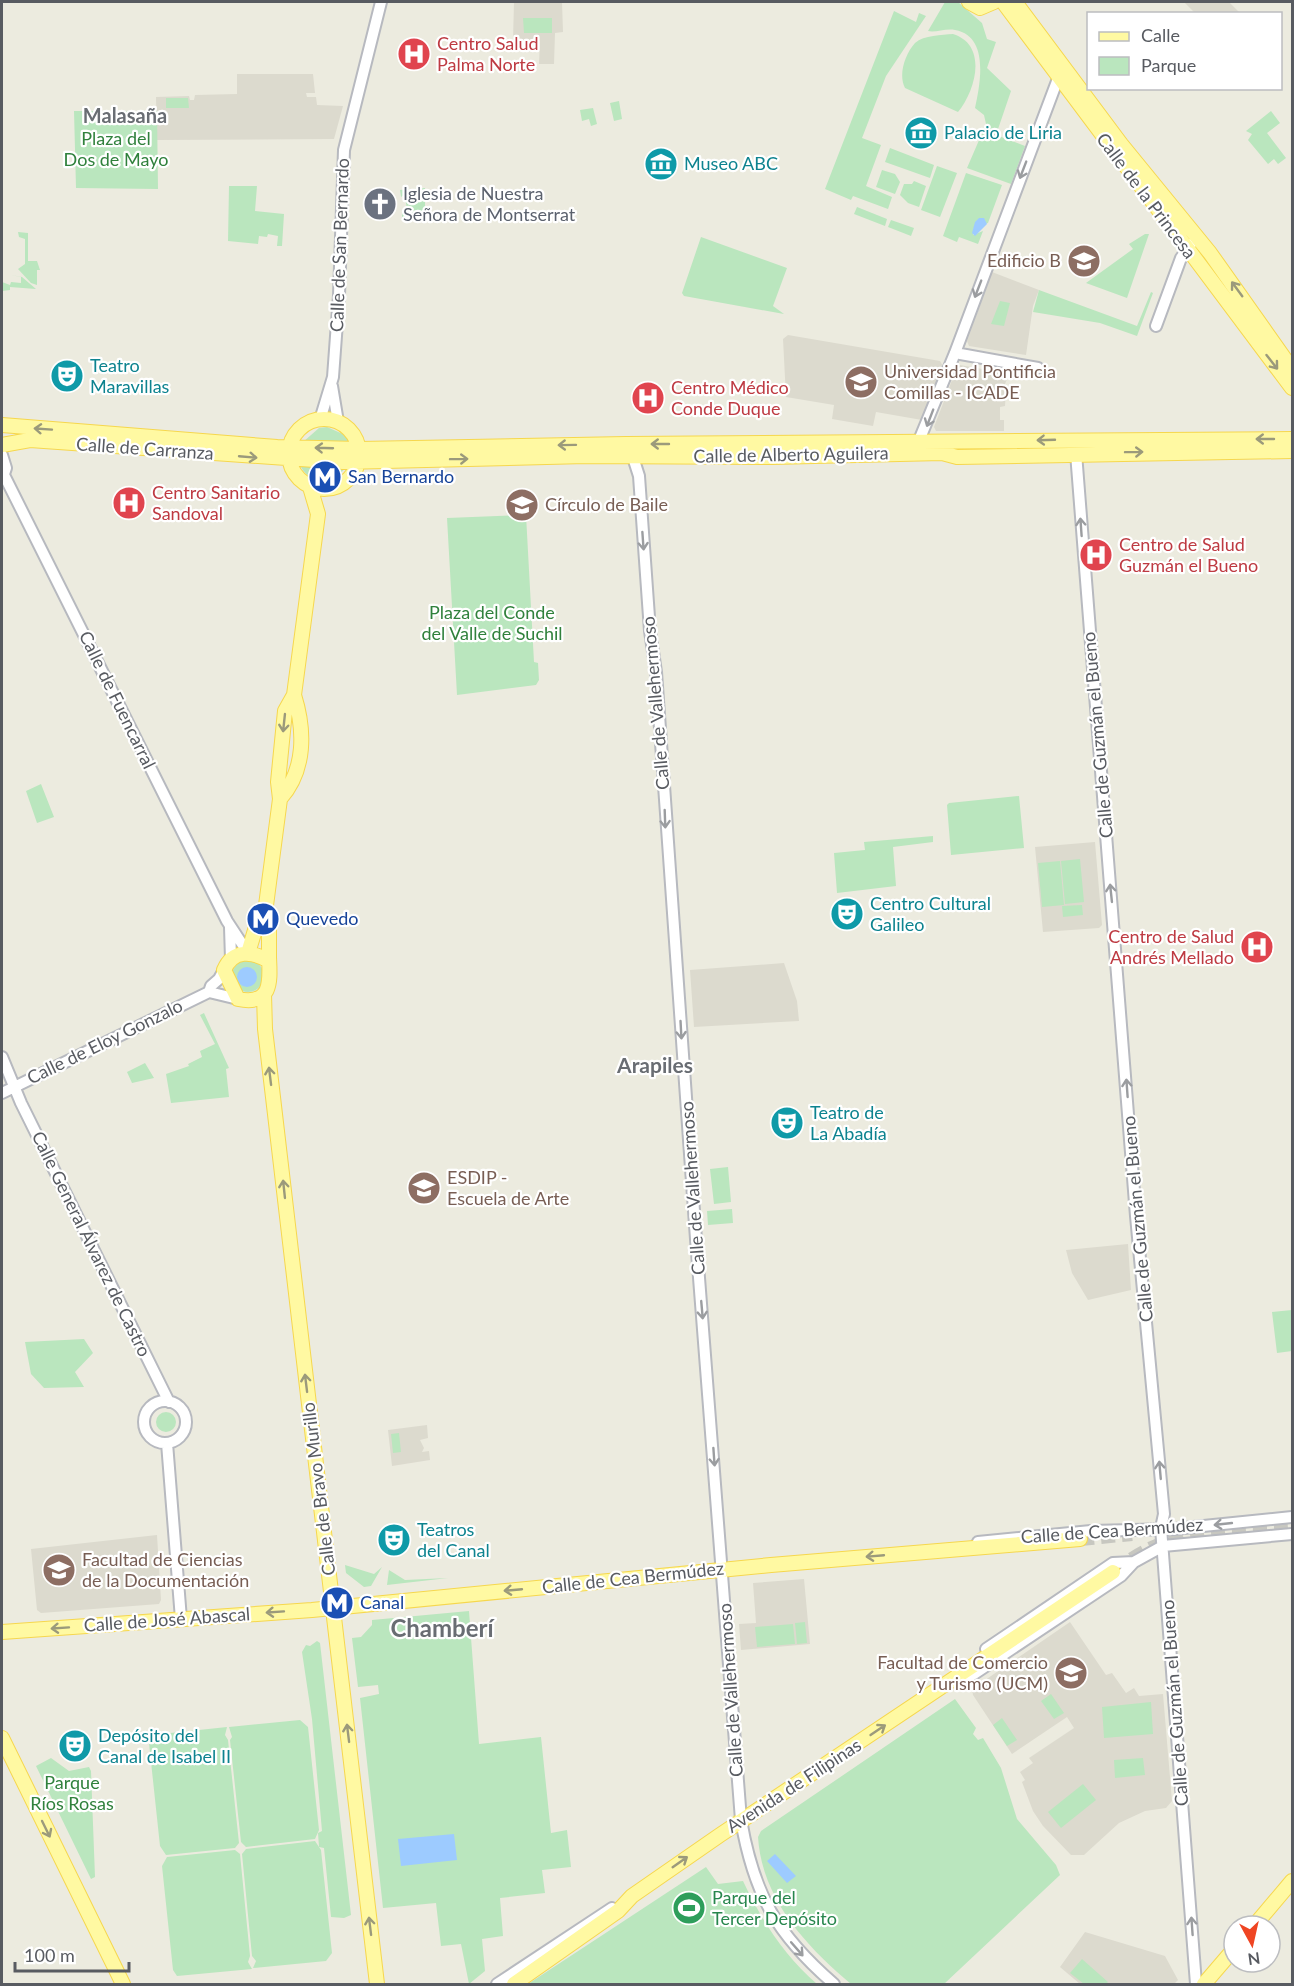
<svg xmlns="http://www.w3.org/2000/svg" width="1294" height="1986" font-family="Lato,sans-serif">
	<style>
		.education { fill: #dcdace }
		.green { fill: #bae6be }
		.water { fill: #9dcbff }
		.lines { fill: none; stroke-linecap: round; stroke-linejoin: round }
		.major-tunnel { stroke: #c7c7c0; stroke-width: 14; stroke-dasharray: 14 7; stroke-linecap: butt }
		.minor-casing { stroke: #b7b9bf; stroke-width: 14 }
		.major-casing { stroke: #f6d74e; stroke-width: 16 }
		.minor { stroke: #fff; stroke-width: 10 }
		.major { stroke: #fff9a2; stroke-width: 14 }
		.oneway { stroke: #9b9da0 }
		.oneway2 { stroke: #9b9a7b }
		.labels { text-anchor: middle; stroke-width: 4.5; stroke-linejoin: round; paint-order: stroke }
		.health-label { font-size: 18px; fill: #be3a42; stroke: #fff; text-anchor: start }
		.culture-label { font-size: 18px; fill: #0d838f; stroke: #fff; text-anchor: start }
		.park-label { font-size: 18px; fill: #30813c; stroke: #fff }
		.worship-label { font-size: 18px; fill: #5b616d; stroke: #fff; text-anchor: start }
		.street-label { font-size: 18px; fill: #585b61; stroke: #fff }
		.education-label { font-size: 18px; fill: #785e54; stroke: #fff; text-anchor: start }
		.transit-label { font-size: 18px; fill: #164399; stroke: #fff; text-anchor: start }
		.leisure-label { font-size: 18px; fill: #27864d; stroke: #fff; text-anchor: start }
		.neighbourhood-label { font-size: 20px; font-weight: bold; fill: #696d73; stroke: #fff }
		.quarter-label { font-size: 21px; font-weight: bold; fill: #696d73; stroke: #fff }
		.district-label { font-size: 24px; font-weight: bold; fill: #696d73; stroke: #fff }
	</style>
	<rect width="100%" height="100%" fill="#ecebdf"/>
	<path class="education" d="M514 2H562L563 32 555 33 554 64H539L540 41 513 40Z
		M1184 2H1229L1240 13H1195Z
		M237 74H313L315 93H306L307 97H316L317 105 343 106 334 139 157 140 156 97 189 96 190 100H194L195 95 237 94Z
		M992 272 1039 290 1033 306 1026 355 969 346 967 341Z
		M788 335 940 361 943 366 922 420 876 412 873 426 832 419 834 405 786 397 783 339Z
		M960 365 1009 374 1003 389 1006 390 1005 406 1000 407V420H1004V431H936L934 427 957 367Z
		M1095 842 1102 925 1099 928 1043 932 1035 847Z
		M784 963 797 1001 799 1021 694 1027 690 970Z
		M1128 1244 1131 1290 1088 1300 1072 1273 1066 1250Z
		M427 1425 428 1438 420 1440 424 1448 422 1452 429 1451 430 1460 392 1466 388 1430Z
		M157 1535 161 1600 159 1604 41 1613 37 1610 31 1549Z
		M804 1579 810 1644 741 1650 739 1624 756 1623 753 1583Z
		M1070 1622 1106 1675 1112 1673 1126 1693 1134 1688 1139 1696 1163 1694 1172 1801 1166 1808 1145 1811 1119 1823 1084 1855H1071L1043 1826 1033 1811 1022 1782 1025 1780 1020 1772 1033 1763 1029 1758 1074 1728 1067 1717 1012 1754 973 1695 972 1689Z
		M1085 1932 1165 1956 1178 1980 1174 1984H1080L1060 1967Z"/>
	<path class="green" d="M945 2H958L982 23 987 39 996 42 987 68 1011 91 996 135 1025 146 1011 184 967 168 986 124 984 115 975 108C980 85 990 36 955 30 946 28 935 33 928 31Z
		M894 11 916 22 919 13 926 16 886 76 862 138 881 145 866 186 892 197 888 209 853 196 851 200 825 189Z
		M523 18H552V33H524Z
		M953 34C988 45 976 90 958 112L905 88C898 75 905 54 915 43 924 35 942 35 953 34Z
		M166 98H188L189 108H166Z
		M619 101 622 119 614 121 610 103Z
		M593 108 597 124 591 126 589 119 582 121 580 110Z
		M74 111H157L158 189 76 188Z
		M1271 111 1280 123 1267 133 1286 158 1278 164 1274 159 1268 164 1248 140 1252 134 1246 131Z
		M890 148 934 165 930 178 885 162Z
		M937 166 957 173 940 217 921 210Z
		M882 170 895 174 900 182 895 194 876 187Z
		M966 173 1002 185 988 223 974 228 973 235 983 231 978 244 959 237 957 242 943 236Z
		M914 181 926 186 919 207 908 203 900 195 904 184H912Z
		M229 186H257L255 211 284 214 282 246H277L278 236 268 234 267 237 259 236 258 244 228 241Z
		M425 188V218L402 220V211L408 212 405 199 407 198 405 194 401 197 400 190Z
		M857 207 887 219 885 226 854 214Z
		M891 220 914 228 911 236 888 227Z
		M18 232 28 233V261H37L40 270H37V285L31 283 18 269 25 264V239L19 237Z
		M1145 234H1149L1127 298 1086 283 1133 249 1129 244Z
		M701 237 787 268 773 306 784 314 684 296 682 293Z
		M11 275 22 277 36 289 10 287V290L2 291V282L10 285 11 282 21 283V277Z
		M1039 290 1137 326 1151 292 1153 293 1137 336 1100 323 1033 312Z
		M1000 301 1010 303 1004 326 991 324Z
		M327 427 345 435 350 444 303 442 319 428Z
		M301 467H345C334 487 312 486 301 467Z
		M526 515 534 662 538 663 539 680 536 685 457 695 447 518Z
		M41 784 54 817 37 823 26 791Z
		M1019 796 1024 848 951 855 947 805 949 803Z
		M933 836V842L893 847 896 886 837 893 834 853 865 850 864 842Z
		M1080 859 1084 902 1065 904 1061 861Z
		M1060 861 1064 905 1042 907 1038 863Z
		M1082 905 1083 915 1063 917 1062 906Z
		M232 976a16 16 0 1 1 32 0a16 16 0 1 1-32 0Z
		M204 1013 229 1068 226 1069 229 1097 171 1103 166 1074 189 1066 188 1064 202 1057 200 1051 215 1044 200 1015Z
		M145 1063 154 1078 132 1083 127 1072Z
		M728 1167 731 1202 714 1204 710 1169Z
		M732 1209 733 1223 708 1225 707 1211Z
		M1292 1310V1351L1277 1353 1272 1312Z
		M84 1339 93 1353 75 1372 84 1387 44 1388 31 1374 25 1342Z
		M156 1422a10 10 0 1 1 20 0a10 10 0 1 1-20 0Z
		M399 1433 401 1452 393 1453 391 1434Z
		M345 1565 374 1574 382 1567 371 1586 364 1587 346 1573Z
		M389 1570 405 1580 448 1578 387 1585Z
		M469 1611 479 1744 541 1737 551 1833 567 1830 571 1867 542 1870 545 1893 500 1898 503 1936 482 1939 485 1971 469 1984 461 1944 441 1946 436 1903 383 1908 360 1698 379 1694 378 1685 358 1687 352 1638 361 1637 372 1625V1620Z
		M805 1622 807 1643 797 1644 795 1623Z
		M793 1624 795 1644 757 1647 755 1627Z
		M317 1641 320 1643 351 1915 344 1918 331 1917 324 1848 319 1847 318 1833 322 1831 312 1719 302 1652 306 1645 310 1646Z
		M1051 1694 1064 1713 1054 1719 1041 1701Z
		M955 1699 976 1728 973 1734 978 1740 983 1738 1001 1768 1017 1819 1056 1865 1060 1875 944 1984H851C806 1946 762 1899 758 1837L761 1831Z
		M1151 1702 1153 1734 1104 1738 1102 1707Z
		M1002 1718 1017 1740 1007 1746 993 1725Z
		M300 1720 308 1727 319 1830 315 1839 246 1847 241 1842 230 1740 232 1737 229 1727Z
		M227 1727 225 1735 228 1740 239 1843 235 1848 166 1855 160 1846 149 1743 152 1735Z
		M51 1758 69 1771 89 1767 91 1771 95 1877 91 1879 36 1766Z
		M1143 1758 1145 1775 1115 1778 1114 1760Z
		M1083 1784 1096 1800 1061 1828 1048 1812Z
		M315 1841 321 1850 332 1953 326 1961 253 1968 256 1961 252 1956 242 1854 246 1849Z
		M235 1850 240 1854 250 1956 248 1962 252 1969 177 1976 173 1970 162 1866 167 1857Z
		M706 1867 718 1884 743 1881C762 1921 784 1955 817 1984H528Z
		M1082 1959 1108 1982 1106 1984H1084L1070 1973Z"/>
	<path class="water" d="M979 218H984L987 224 975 236 972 233 975 222Z
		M237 977a10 10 0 1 1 20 0a10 10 0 1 1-20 0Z
		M454 1834 457 1860 401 1866 398 1839Z
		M775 1854 796 1876 787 1883 767 1861Z"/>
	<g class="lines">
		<path class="major-tunnel" d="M1080 1539 1132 1534
			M1132 1559C1178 1528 1239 1531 1292 1527"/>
		<defs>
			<path id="minor" d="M1156 326 1181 258 1191 244
				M955 353 1038 368
				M332 386 338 422
				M320 420 333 377 339 295 344 150 381 2
				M918 443 955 353 1059 76
				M631 451 639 476 650 631 656 672 696 1239 741 1820C754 1895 777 1935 834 1984
				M1076 453 1136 1216 1164 1514 1161 1528 1196 1984
				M2 455 6 468 4 474
				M2 471 227 921 248 953
				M230 927 231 959
				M209 992 211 986 219 979 224 970
				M2 1057 21 1103 169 1402
				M2 1093 209 992 238 999
				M144 1422a21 21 0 1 1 42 0a21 21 0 1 1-42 0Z
				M167 1443 181 1619
				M978 1542 1091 1531 1174 1529 1292 1517
				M986 1649 1113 1563 1134 1562
				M959 1677 974 1674 1121 1576 1134 1562 1163 1546 1292 1534
				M497 1984 612 1908"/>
			<path id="major" d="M969 2 980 8 994 2
				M1003 2 1292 388
				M1015 2 1121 144 1210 253 1292 369
				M289 454a35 35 0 1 1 70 0a35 35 0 1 1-70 0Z
				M2 425 277 447 359 449 626 444 1292 439
				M2 445 30 440 343 462 586 456 772 457 942 453 957 457 1292 451
				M280 799C306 770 305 730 294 695
				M265 913 269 919C269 932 269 944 269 957 270 980 273 1006 238 999L224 970C233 949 252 951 269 961
				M248 953 259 917 265 913 280 799 278 782 285 711 294 695 318 514 310 487
				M264 994 265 1029 377 1984
				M2 1632 312 1610 771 1565 1080 1539
				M2 1738 123 1984
				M1254 1926 1292 1881
				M514 1984 618 1911 632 1896 720 1835 1113 1572
				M1204 1984 1234 1949"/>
		</defs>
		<use href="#minor" class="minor-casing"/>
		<use href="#major" class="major-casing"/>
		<use href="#minor" class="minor"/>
		<use href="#major" class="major"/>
	</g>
	<defs><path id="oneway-shaft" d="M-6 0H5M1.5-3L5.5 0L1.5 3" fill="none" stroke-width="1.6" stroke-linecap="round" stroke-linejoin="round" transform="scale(1.5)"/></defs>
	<g class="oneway">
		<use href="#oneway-shaft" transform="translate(1023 170) rotate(111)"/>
		<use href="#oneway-shaft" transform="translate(978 289) rotate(111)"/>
		<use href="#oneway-shaft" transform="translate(930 418) rotate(111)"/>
		<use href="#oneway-shaft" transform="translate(1081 527) rotate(-94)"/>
		<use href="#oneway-shaft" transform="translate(643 541) rotate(86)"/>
		<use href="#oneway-shaft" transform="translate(665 819) rotate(88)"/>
		<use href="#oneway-shaft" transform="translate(1111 893) rotate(-96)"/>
		<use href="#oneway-shaft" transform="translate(681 1030) rotate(87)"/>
		<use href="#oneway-shaft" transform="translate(1127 1088) rotate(-94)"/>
		<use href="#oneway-shaft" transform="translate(702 1310) rotate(85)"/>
		<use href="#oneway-shaft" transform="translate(714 1457) rotate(86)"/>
		<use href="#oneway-shaft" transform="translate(1160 1470) rotate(-95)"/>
		<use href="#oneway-shaft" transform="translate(1223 1524) rotate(174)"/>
		<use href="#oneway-shaft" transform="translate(1192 1926) rotate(-94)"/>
		<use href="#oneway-shaft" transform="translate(797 1949) rotate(49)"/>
	</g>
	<g class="oneway2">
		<use href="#oneway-shaft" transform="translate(1237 289) rotate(-126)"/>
		<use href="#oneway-shaft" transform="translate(1272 362) rotate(52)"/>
		<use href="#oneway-shaft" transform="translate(43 429) rotate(-176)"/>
		<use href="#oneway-shaft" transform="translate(1265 439) rotate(-180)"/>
		<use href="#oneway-shaft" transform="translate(1046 440) rotate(178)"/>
		<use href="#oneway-shaft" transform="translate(660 444) rotate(180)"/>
		<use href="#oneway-shaft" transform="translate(567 445) rotate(179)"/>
		<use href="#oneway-shaft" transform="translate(324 448) rotate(-178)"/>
		<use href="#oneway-shaft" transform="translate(1134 452) rotate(-1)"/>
		<use href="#oneway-shaft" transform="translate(248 457) rotate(5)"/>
		<use href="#oneway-shaft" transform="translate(459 459) rotate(-1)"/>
		<use href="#oneway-shaft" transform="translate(284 723) rotate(96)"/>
		<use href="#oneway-shaft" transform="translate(270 1076) rotate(-97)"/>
		<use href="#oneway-shaft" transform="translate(284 1189) rotate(-96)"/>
		<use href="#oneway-shaft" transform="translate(306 1383) rotate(-97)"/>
		<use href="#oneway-shaft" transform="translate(875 1556) rotate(175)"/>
		<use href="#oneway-shaft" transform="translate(513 1590) rotate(175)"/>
		<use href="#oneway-shaft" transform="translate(275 1612) rotate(176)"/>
		<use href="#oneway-shaft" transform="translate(60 1628) rotate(176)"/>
		<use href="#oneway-shaft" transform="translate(878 1730) rotate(-34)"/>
		<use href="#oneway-shaft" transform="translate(348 1733) rotate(-97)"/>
		<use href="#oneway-shaft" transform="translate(46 1829) rotate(64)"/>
		<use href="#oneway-shaft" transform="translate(680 1862) rotate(-35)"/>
		<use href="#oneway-shaft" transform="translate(370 1926) rotate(-97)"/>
	</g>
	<defs>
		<symbol id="hospital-disc" viewBox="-11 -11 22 22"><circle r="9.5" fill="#e0444e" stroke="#fff"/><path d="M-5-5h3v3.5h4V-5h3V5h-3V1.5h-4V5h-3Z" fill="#fff"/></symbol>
		<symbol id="museum-disc" viewBox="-11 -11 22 22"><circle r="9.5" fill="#0f9aa8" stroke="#fff"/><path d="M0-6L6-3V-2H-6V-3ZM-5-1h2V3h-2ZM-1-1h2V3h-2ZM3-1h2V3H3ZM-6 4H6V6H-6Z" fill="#fff"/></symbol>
		<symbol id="church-disc" viewBox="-11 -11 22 22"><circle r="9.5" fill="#6b7280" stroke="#fff"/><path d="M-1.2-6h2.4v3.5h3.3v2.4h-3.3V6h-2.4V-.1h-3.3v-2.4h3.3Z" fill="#fff"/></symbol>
		<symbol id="university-disc" viewBox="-11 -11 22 22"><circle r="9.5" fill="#8d6e63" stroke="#fff"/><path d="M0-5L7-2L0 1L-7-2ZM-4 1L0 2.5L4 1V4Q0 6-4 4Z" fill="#fff"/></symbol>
		<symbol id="theatre-disc" viewBox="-11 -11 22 22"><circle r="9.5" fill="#0f9aa8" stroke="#fff"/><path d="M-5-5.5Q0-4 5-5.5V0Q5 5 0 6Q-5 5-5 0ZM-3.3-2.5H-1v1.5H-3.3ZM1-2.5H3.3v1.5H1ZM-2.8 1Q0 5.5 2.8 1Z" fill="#fff"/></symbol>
		<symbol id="metro-disc" viewBox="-11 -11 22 22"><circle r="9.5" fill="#1a4fb4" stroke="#fff"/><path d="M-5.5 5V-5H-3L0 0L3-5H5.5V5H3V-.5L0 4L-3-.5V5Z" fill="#fff"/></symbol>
		<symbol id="stadium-disc" viewBox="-11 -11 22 22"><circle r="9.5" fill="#2e9e5b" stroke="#fff"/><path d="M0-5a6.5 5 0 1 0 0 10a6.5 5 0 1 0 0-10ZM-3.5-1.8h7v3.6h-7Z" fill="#fff"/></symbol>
	</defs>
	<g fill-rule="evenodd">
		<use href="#hospital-disc" x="395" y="35" width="38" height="38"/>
		<use href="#museum-disc" x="902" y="114" width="38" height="38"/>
		<use href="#museum-disc" x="642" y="145" width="38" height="38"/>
		<use href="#church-disc" x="361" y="185" width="38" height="38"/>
		<use href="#university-disc" x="1065" y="242" width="38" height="38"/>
		<use href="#theatre-disc" x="48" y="357" width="38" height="38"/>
		<use href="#university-disc" x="842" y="363" width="38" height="38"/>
		<use href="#hospital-disc" x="629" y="379" width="38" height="38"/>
		<use href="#metro-disc" x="306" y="458" width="38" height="38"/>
		<use href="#hospital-disc" x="110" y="484" width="38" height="38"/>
		<use href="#university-disc" x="503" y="486" width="38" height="38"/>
		<use href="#hospital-disc" x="1077" y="536" width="38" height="38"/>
		<use href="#theatre-disc" x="828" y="895" width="38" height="38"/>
		<use href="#metro-disc" x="244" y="900" width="38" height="38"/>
		<use href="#hospital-disc" x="1238" y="928" width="38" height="38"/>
		<use href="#theatre-disc" x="768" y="1104" width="38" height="38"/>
		<use href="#university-disc" x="405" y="1169" width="38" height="38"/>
		<use href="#theatre-disc" x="375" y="1521" width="38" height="38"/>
		<use href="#university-disc" x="40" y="1551" width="38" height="38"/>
		<use href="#metro-disc" x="318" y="1584" width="38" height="38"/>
		<use href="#university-disc" x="1052" y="1654" width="38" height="38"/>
		<use href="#theatre-disc" x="56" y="1727" width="38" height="38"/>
		<use href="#stadium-disc" x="670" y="1889" width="38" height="38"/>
	</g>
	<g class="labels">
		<g class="health-label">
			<text x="437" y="50">Centro Salud<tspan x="437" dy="21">Palma Norte</tspan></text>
			<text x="671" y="394">Centro Médico<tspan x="671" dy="21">Conde Duque</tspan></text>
			<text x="152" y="499">Centro Sanitario<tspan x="152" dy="21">Sandoval</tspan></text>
			<text x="1119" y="551">Centro de Salud<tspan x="1119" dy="21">Guzmán el Bueno</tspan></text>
			<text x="1234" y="943" text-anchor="end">Centro de Salud<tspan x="1234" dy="21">Andrés Mellado</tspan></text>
		</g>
		<g class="culture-label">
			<text x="944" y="139">Palacio de Liria</text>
			<text x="684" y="170">Museo ABC</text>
			<text x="90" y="372">Teatro<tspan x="90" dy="21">Maravillas</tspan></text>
			<text x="870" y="910">Centro Cultural<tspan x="870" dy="21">Galileo</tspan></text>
			<text x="810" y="1119">Teatro de<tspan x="810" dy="21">La Abadía</tspan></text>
			<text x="417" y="1536">Teatros<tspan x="417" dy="21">del Canal</tspan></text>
			<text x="98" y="1742">Depósito del<tspan x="98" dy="21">Canal de Isabel II</tspan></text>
		</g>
		<g class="park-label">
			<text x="116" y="145">Plaza del<tspan x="116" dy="21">Dos de Mayo</tspan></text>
			<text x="492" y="619">Plaza del Conde<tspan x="492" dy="21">del Valle de Suchil</tspan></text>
			<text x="72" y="1789">Parque<tspan x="72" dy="21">Ríos Rosas</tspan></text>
		</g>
		<g class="worship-label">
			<text x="403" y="200">Iglesia de Nuestra<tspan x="403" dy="21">Señora de Montserrat</tspan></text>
		</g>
		<g class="street-label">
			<text transform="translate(1146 196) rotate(53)" y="6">Calle de la Princesa</text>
			<text transform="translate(340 245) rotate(-88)" y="6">Calle de San Bernardo</text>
			<text transform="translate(145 449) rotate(4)" y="6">Calle de Carranza</text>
			<text transform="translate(791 455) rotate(-1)" y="6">Calle de Alberto Aguilera</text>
			<text transform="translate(117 700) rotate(64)" y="6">Calle de Fuencarral</text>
			<text transform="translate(656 703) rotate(-95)" y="6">Calle de Vallehermoso</text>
			<text transform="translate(1098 735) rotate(-95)" y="6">Calle de Guzmán el Bueno</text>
			<text transform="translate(105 1042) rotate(-26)" y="6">Calle de Eloy Gonzalo</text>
			<text transform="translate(693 1188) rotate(-94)" y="6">Calle de Vallehermoso</text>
			<text transform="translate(1138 1219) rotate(-95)" y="6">Calle de Guzmán el Bueno</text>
			<text transform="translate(91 1244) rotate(64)" y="6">Calle General Álvarez de Castro</text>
			<text transform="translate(319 1489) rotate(-97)" y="6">Calle de Bravo Murillo</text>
			<text transform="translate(1112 1531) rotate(-4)" y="6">Calle de Cea Bermúdez</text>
			<text transform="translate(633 1578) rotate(-6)" y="6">Calle de Cea Bermúdez</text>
			<text transform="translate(167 1620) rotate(-4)" y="6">Calle de José Abascal</text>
			<text transform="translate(731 1690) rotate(-94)" y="6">Calle de Vallehermoso</text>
			<text transform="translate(1175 1703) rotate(-94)" y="6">Calle de Guzmán el Bueno</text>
			<text transform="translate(794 1786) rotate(-33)" y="6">Avenida de Filipinas</text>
		</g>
		<g class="education-label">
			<text x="1061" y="267" text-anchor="end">Edificio B</text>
			<text x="884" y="378">Universidad Pontificia<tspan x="884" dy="21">Comillas - ICADE</tspan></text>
			<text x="545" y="511">Círculo de Baile</text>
			<text x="447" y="1184">ESDIP -<tspan x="447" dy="21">Escuela de Arte</tspan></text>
			<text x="82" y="1566">Facultad de Ciencias<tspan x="82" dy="21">de la Documentación</tspan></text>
			<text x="1048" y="1669" text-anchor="end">Facultad de Comercio<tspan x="1048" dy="21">y Turismo (UCM)</tspan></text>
		</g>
		<g class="transit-label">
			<text x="348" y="483">San Bernardo</text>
			<text x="286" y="925">Quevedo</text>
			<text x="360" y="1609">Canal</text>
		</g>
		<g class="leisure-label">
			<text x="712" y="1904">Parque del<tspan x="712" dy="21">Tercer Depósito</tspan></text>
		</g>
		<g class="neighbourhood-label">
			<text x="125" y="123">Malasaña</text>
		</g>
		<g class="quarter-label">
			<text x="655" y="1073">Arapiles</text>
		</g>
		<g class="district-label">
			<text x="442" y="1637">Chamberí</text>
		</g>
	</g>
	<rect width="1294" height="1986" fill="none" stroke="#585b61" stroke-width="6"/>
	<rect x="1087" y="12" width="195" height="78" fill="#ffffff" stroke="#bcbdc0" stroke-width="1.5"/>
	<rect x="1099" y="32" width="30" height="9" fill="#fff9a2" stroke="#bcbdc0" stroke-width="1.5"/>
	<text x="1141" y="42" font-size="18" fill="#585b61">Calle</text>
	<rect x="1099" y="57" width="30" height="18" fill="#bae6be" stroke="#bcbdc0" stroke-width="1.5"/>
	<text x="1141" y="72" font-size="18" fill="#585b61">Parque</text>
	<g transform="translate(1252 1944) rotate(172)"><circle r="28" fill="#ffffff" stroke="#bcbdc0" stroke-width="1.5"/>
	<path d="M0-4.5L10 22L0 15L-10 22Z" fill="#ef4523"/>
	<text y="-9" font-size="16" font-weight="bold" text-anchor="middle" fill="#585b61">N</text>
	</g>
	<path d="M15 1962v9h114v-9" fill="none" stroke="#585b61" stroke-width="3"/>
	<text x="24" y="1962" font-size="18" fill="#585b61" stroke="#ffffff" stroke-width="4.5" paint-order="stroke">100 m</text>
</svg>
